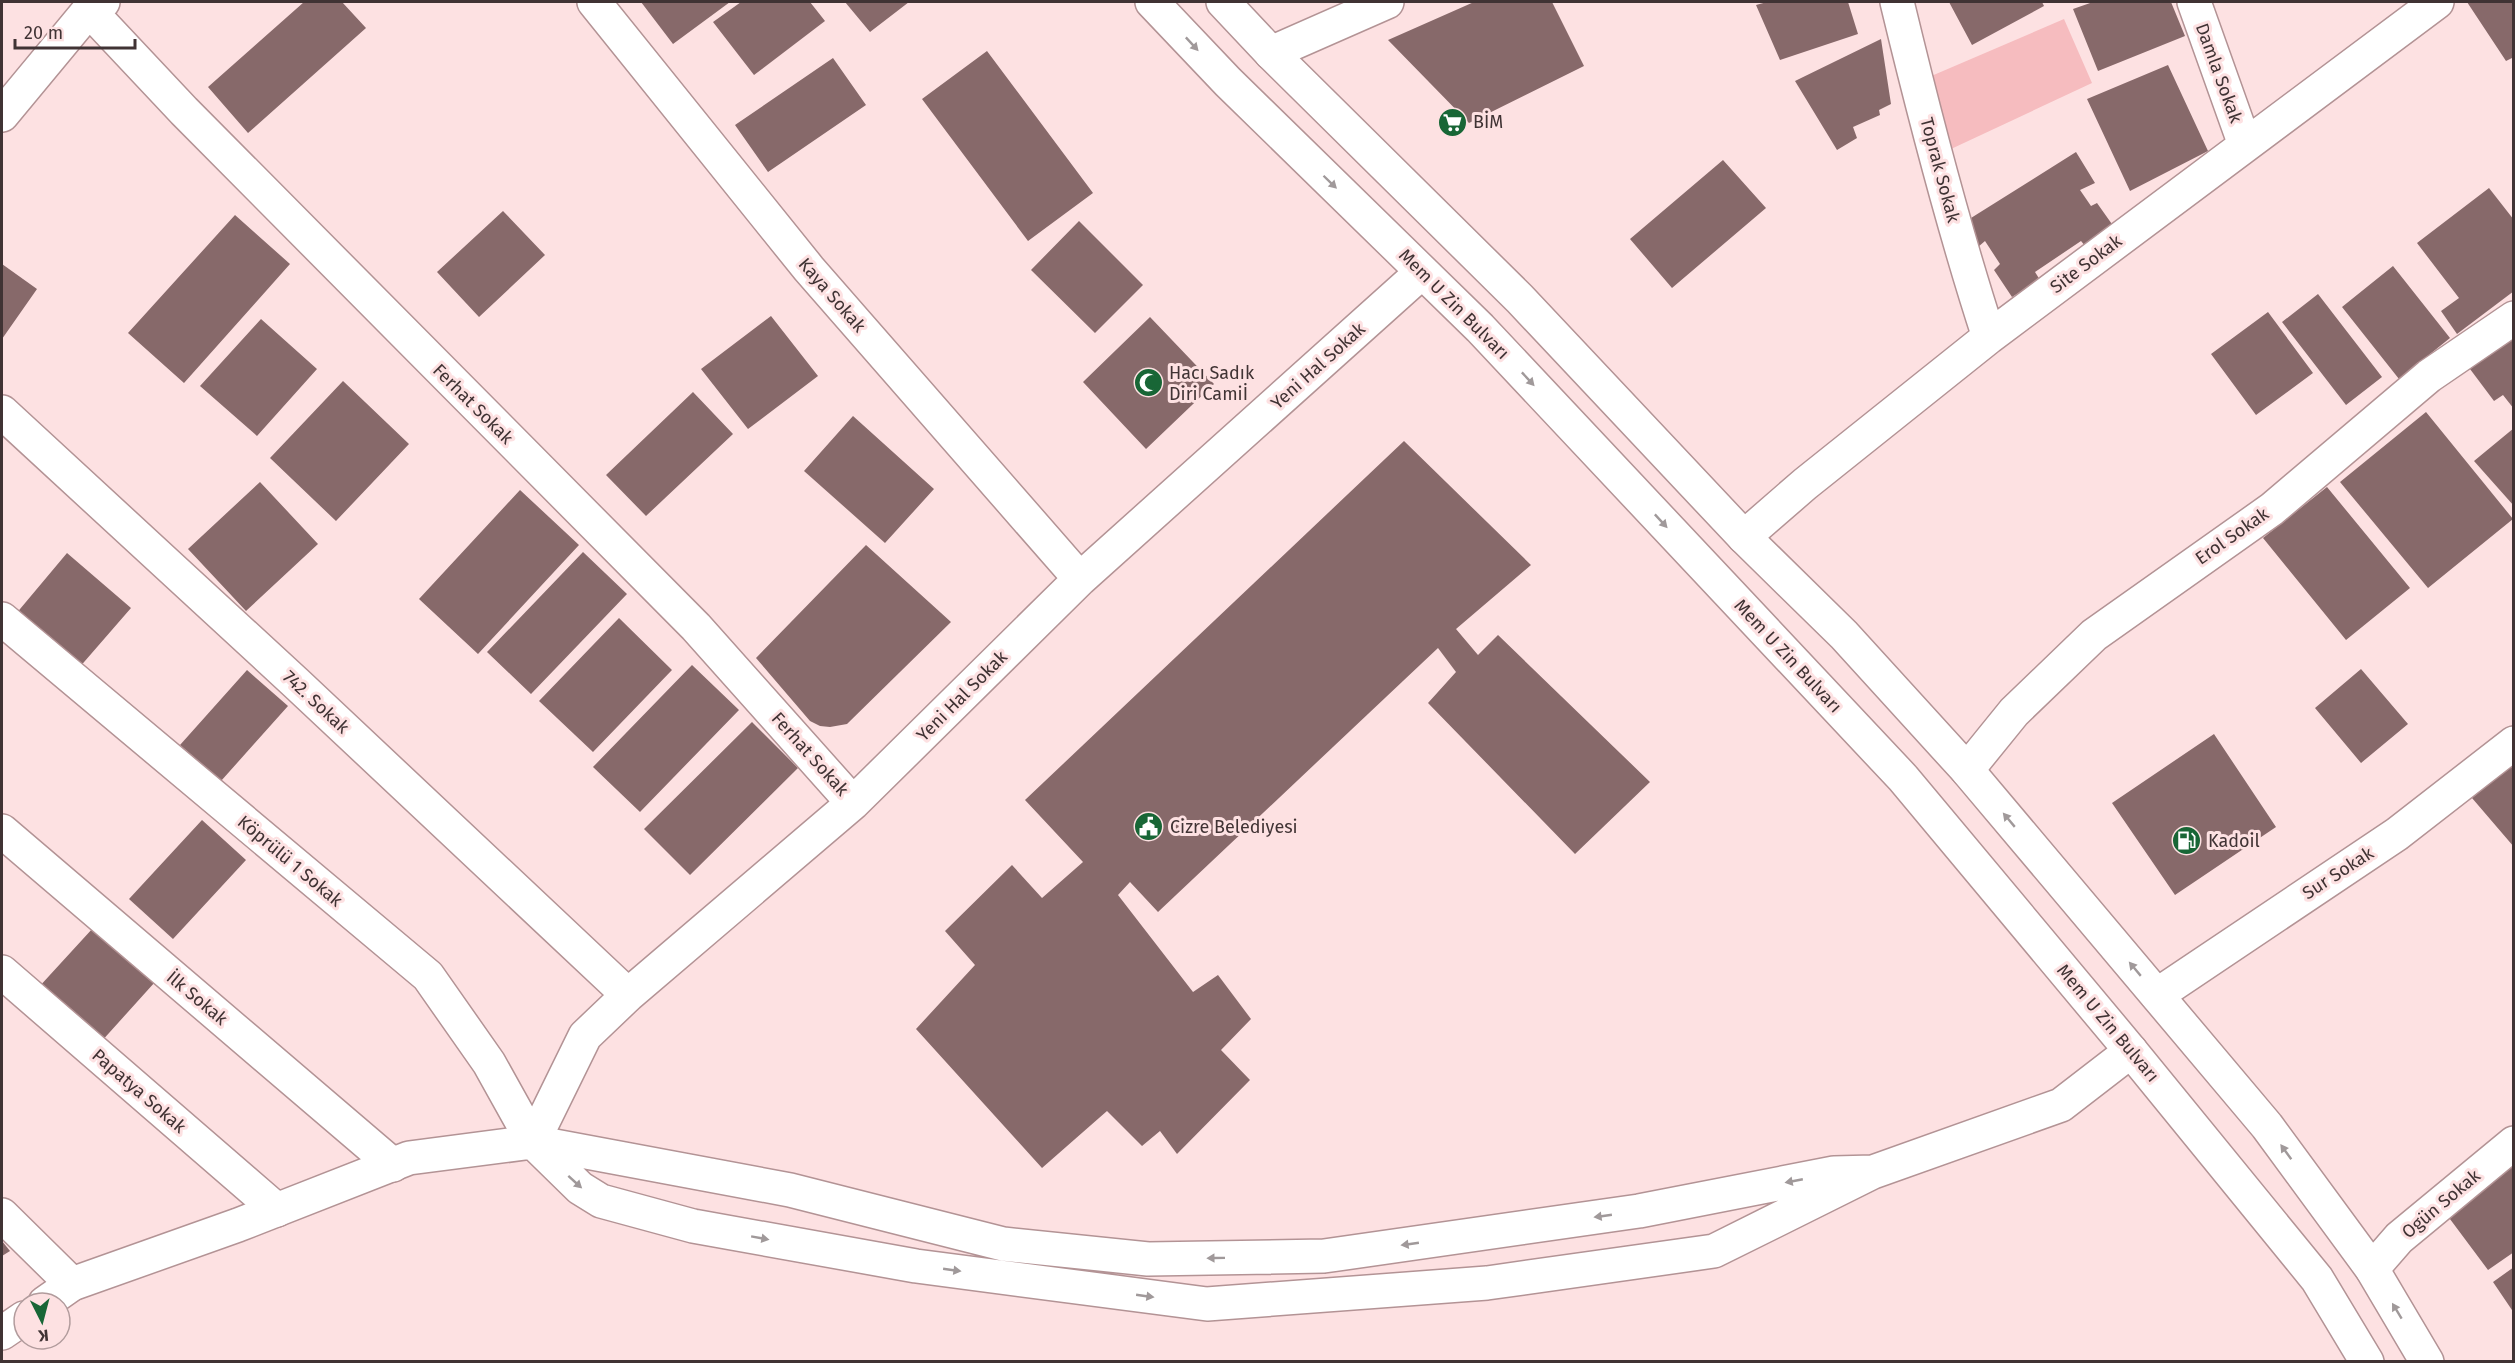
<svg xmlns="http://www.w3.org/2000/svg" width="2515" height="1363" font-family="'Fira Sans',sans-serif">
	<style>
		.green { fill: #f6bcbf }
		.building { fill: #87696a }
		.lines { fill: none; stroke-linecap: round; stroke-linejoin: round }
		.minor-casing { stroke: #b39395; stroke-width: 36 }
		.tertiary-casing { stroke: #b39395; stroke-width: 36 }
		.primary-casing { stroke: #b39395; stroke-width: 36 }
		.minor { stroke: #fff; stroke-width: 33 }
		.tertiary { stroke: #fff; stroke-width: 33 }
		.primary { stroke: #fff; stroke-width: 33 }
		.oneway { fill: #a0999a }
		.labels { text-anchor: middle; stroke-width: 6; stroke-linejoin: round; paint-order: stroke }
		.street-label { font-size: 18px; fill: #403334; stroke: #fde1e2 }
		.poi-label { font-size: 18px; fill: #403334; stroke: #fde1e2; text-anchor: start }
	</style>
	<rect width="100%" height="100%" fill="#fde1e2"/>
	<path class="green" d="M2064 19 2092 83 1951 149 1929 77Z"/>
	<path class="building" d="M304 2H342L366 28 248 133 208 87Z
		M641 2H730L673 44Z
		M741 2H810L825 21 754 75 713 22Z
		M845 2H909L870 32Z
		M1474 2H1552L1584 66 1469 123 1388 40Z
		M1767 2H1848L1858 34 1780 60 1756 5Z
		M1949 2H2042L2044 6 1972 45Z
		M2093 2H2171L2185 36 2098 71 2073 9Z
		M2467 2H2514V57L2506 61Z
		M1881 39 1891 104 1879 110 1880 115 1853 127 1857 138 1837 150 1795 81Z
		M987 51 1093 193 1028 241 922 99Z
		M833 58 866 105 768 172 735 125Z
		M2168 65 2208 151 2130 191 2087 99Z
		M2076 152 2095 183 2080 190 2091 206 2097 203 2114 227 2086 247 2081 241 2035 272 2040 280 2012 297 1994 270 2000 264 1985 241 1978 247 1963 223Z
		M1723 160 1766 208 1672 288 1630 239Z
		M2489 188 2514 220V291L2457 334 2441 311 2459 298 2417 243Z
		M503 211 545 255 479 317 437 272Z
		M235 215 290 264 184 383 128 333Z
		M1079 221 1143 285 1095 333 1031 270Z
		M2 264 37 289 2 339Z
		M2393 266 2450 338 2399 379 2342 307Z
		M2318 294 2382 377 2346 405 2282 322Z
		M2268 312 2313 373 2256 415 2211 354Z
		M771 316 818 376 748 429 701 369Z
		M1150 317 1214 384 1146 449 1083 382Z
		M261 319 317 369 257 436 200 386Z
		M2514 337V409L2503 395 2494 401 2470 369Z
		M343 381 409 444 336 521 270 458Z
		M693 392 733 434 646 516 606 475Z
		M2426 412 2513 519 2428 588 2340 482Z
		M853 416 934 489 885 543 804 471Z
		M2514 428V506L2474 461Z
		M1404 441 1531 565 1456 629 1478 655 1498 635 1650 782 1575 854 1428 703 1456 672 1438 648 1158 912 1130 882 1118 895 1193 992 1218 975 1251 1019 1221 1050 1250 1080 1177 1154 1160 1131 1142 1146 1107 1111 1042 1168 916 1029 975 965 945 931 1012 865 1042 898 1083 862 1025 800Z
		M260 482 318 544 246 611 188 549Z
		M2327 487 2410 588 2346 640 2263 538Z
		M520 490 579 545 478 654 419 599Z
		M866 545 951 622 847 724 830 727 820 726 810 721 756 658Z
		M583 552 627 594 531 694 487 652Z
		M67 553 131 608 78 669 15 615Z
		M619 618 672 670 593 752 539 701Z
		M692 665 739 710 640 812 593 767Z
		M2361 669 2408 724 2361 763 2315 708Z
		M247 670 288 706 221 781 180 745Z
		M752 722 798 768 690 875 644 829Z
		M2214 734 2276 827 2175 895 2112 803Z
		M2514 763V847L2472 798Z
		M202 820 246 860 173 939 129 899Z
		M93 928 155 982 100 1043 38 988Z
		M2514 1160V1252L2488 1270 2444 1211Z
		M2 1241 10 1251 2 1256Z
		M2514 1267V1313L2493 1282Z"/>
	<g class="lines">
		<defs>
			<path id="minor" d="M594 2 809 269 1080 579
				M1897 2C1924 114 1953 227 1989 337
				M2194 2 2245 145
				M89 10 184 111 696 627 853 803
				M1271 53 1387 2
				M2 115 89 10 103 2
				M2 412 296 683 628 995
				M1744 537 1805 484 1989 337 2437 2
				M2 619 428 976 489 1063 533 1142
				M1967 770 2014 712 2094 635 2272 509 2429 376 2514 318
				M2 831 393 1165
				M2 972 277 1210
				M2157 995 2397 834 2514 743
				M533 1142 585 1036 628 995 853 803 1080 579 1422 272
				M2 1215 72 1284
				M2372 1269 2399 1238 2514 1143"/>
			<path id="tertiary" d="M533 1142 580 1188 601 1201 693 1226 916 1266 1207 1304 1487 1283 1714 1251 1873 1172 2061 1105 2131 1051
				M45 1303 72 1284 238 1225 409 1158 533 1142 790 1190 1003 1244 1148 1259 1324 1256 1639 1211 1834 1173 1873 1172
				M2 1333 24 1318"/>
			<path id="primary" d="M1152 2 1228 82 1480 328 1903 778 2131 1051 2317 1279 2367 1362
				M1223 2 1271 53 1520 299 1744 537 1844 635 1967 770 2267 1126 2372 1269 2427 1362"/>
		</defs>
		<use href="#minor" class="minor-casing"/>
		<use href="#tertiary" class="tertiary-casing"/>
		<use href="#primary" class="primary-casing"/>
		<use href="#minor" class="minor"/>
		<use href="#tertiary" class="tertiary"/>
		<use href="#primary" class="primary"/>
	</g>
	<defs><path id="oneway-solid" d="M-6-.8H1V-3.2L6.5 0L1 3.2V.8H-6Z" transform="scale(1.5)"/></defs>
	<g class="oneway">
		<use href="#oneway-solid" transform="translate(1192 44) rotate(47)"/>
		<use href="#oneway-solid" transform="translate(1330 182) rotate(44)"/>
		<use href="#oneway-solid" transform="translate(1528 379) rotate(47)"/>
		<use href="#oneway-solid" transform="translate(1661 521) rotate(47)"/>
		<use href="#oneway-solid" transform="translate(2009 820) rotate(-130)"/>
		<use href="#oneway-solid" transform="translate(2135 969) rotate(-130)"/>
		<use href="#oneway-solid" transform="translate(2286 1152) rotate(-126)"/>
		<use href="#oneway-solid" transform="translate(1794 1181) rotate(169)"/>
		<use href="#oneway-solid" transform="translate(575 1182) rotate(42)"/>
		<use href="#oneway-solid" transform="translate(1603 1216) rotate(172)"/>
		<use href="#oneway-solid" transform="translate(760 1238) rotate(10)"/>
		<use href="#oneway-solid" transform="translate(1410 1244) rotate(172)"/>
		<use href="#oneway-solid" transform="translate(1216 1258) rotate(179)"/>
		<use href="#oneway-solid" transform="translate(952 1270) rotate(8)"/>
		<use href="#oneway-solid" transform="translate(1145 1296) rotate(8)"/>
		<use href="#oneway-solid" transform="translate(2397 1311) rotate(-121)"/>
	</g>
	<defs>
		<symbol id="supermarket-disc" viewBox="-11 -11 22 22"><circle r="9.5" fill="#186636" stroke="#fde1e2"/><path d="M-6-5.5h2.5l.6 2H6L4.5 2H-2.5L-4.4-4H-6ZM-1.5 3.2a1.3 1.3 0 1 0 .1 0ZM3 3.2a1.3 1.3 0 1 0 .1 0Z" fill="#fff"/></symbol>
		<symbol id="mosque-disc" viewBox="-11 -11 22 22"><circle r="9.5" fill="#186636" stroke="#fde1e2"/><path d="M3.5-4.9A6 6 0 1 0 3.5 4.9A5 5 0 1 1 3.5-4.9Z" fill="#fff"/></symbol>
		<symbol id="civic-disc" viewBox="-11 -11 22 22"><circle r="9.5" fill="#186636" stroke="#fde1e2"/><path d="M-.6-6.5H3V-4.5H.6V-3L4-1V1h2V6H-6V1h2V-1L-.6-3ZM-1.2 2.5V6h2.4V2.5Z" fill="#fff"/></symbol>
		<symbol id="fuel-disc" viewBox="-11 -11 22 22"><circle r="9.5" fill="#186636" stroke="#fde1e2"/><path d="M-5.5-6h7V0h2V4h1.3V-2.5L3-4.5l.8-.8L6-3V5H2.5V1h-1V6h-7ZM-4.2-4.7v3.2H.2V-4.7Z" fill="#fff"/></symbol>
	</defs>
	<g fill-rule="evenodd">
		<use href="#supermarket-disc" x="1436" y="106" width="33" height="33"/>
		<use href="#mosque-disc" x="1132" y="366" width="33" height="33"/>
		<use href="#civic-disc" x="1132" y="810" width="33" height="33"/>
		<use href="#fuel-disc" x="2170" y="824" width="33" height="33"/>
	</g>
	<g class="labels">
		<g class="street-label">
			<text transform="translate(2219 73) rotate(70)" y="6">Damla Sokak</text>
			<text transform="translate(1940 170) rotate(75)" y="6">Toprak Sokak</text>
			<text transform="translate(2086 264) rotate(-37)" y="6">Site Sokak</text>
			<text transform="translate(832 295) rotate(49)" y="6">Kaya Sokak</text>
			<text transform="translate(1454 304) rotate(45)" y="6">Mem U Zin Bulvarı</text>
			<text transform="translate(1318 366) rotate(-42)" y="6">Yeni Hal Sokak</text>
			<text transform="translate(473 404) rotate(45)" y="6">Ferhat Sokak</text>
			<text transform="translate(2232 536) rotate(-35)" y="6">Erol Sokak</text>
			<text transform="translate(1788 656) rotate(47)" y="6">Mem U Zin Bulvarı</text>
			<text transform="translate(962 696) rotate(-45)" y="6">Yeni Hal Sokak</text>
			<text transform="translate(316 702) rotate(43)" y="6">742. Sokak</text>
			<text transform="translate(810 754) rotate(48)" y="6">Ferhat Sokak</text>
			<text transform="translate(290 861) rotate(40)" y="6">Köprülü 1 Sokak</text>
			<text transform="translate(2338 873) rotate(-33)" y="6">Sur Sokak</text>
			<text transform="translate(197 998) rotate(40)" y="6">İlk Sokak</text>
			<text transform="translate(2108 1023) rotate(50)" y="6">Mem U Zin Bulvarı</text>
			<text transform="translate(139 1091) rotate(41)" y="6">Papatya Sokak</text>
			<text transform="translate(2441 1204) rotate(-40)" y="6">Ogün Sokak</text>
		</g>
		<g class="poi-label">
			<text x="1473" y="128">BİM</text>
			<text x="1169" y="379">Hacı Sadık<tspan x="1169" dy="21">Diri Camiİ</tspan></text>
			<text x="1170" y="833">Cizre Belediyesi</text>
			<text x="2208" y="847">Kadoil</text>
		</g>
	</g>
	<rect width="2515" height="1363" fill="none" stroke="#403334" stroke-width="6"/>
	<g transform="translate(42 1321) rotate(174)"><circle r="28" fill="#fde1e2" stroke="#b19b9c" stroke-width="1.5"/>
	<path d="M0-4.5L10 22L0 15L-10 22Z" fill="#186636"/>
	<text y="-9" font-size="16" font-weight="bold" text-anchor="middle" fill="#403334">K</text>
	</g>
	<path d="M15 39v9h120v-9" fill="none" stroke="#403334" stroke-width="3"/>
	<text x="24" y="39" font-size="18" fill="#403334" stroke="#fde1e2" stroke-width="4.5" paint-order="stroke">20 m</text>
</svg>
